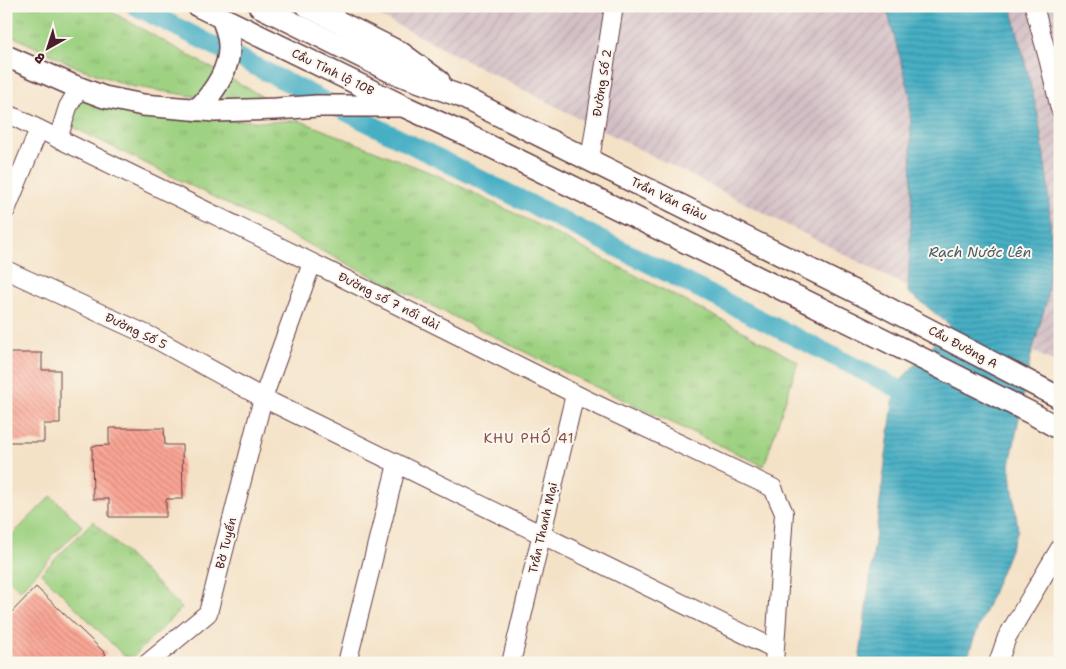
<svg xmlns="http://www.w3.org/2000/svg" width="1066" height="669" font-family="'Shantell Sans',sans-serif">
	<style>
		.industrial { fill: url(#industrial-furrows) }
		.grass { fill: #9ed181; stroke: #747856 }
		.park { fill: url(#park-tufts); stroke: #747856 }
		.water { fill: url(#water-rules); stroke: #486778 }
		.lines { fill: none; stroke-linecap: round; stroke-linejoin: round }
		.canal { stroke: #46afc4; stroke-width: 19 }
		.building { fill: url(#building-back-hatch) }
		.minor-casing { stroke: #643c42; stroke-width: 20 }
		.major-casing { stroke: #643c42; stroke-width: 24 }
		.minor { stroke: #fff; stroke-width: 18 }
		.major { stroke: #fff; stroke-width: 21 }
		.labels { text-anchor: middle; stroke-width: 4; stroke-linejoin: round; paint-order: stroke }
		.street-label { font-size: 12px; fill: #4a1f2b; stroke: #fbf7ec }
		.water-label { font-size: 14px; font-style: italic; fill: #485968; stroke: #fbf7ec }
		.neighbourhood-label { font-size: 14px; letter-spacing: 1px; fill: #884e50; stroke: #fbf7ec }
	</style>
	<defs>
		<pattern id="industrial-furrows" width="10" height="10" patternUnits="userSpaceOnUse" patternTransform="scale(1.25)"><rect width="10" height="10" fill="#d2bec4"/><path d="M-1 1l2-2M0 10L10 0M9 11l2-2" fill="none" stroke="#b6a3a9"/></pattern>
		<pattern id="park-tufts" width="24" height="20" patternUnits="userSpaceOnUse" patternTransform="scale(1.25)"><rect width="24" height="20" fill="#9ed181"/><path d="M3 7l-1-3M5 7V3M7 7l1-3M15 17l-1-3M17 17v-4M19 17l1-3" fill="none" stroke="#8ab370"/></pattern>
		<pattern id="water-rules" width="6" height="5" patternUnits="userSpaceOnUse" patternTransform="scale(1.25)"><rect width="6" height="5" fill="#46afc4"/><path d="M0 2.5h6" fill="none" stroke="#3c8e9f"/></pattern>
		<pattern id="building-back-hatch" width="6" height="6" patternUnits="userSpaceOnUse" patternTransform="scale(1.25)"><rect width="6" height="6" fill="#faa594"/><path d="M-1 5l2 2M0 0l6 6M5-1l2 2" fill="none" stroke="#cc8679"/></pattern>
	</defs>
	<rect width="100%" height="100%" fill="#fbf7ec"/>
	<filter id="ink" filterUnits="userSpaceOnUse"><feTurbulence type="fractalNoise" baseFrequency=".02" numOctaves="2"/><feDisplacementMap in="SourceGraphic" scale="10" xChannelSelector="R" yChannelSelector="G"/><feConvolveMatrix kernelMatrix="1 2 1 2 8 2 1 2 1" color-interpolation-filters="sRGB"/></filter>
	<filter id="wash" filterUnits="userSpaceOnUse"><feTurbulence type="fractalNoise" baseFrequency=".0096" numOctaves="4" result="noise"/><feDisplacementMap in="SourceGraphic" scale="20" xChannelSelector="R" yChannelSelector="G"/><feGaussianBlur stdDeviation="1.12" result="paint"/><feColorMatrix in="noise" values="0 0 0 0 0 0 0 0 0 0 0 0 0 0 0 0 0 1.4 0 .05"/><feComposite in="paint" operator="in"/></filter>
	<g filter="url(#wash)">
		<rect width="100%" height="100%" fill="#f4e2c7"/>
		<path class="industrial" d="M360 6H1060V365Z"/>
		<path class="grass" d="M51 496 82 526 20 590 6 577V541Z"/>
		<path class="park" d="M6 6H101L265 98 242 104 130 86 79 68 6 33Z
			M82 97 150 114 268 122 298 120 439 176 540 226 730 324 798 362 764 466 579 379 69 125Z
			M93 521 182 608 129 661 41 573Z"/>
		<path class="water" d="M886 6H1011L1038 115 1048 185 1051 244 1047 299 1030 360 1010 465 1018 530 973 641 966 663H859L895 387 950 325 908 292 912 195 910 94Z"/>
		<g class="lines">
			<path class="canal" d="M135 6 895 387 918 400"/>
		</g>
		<g id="blocks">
			<path class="building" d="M6 353H42V370H60V424H44V442H6Z
				M109 428H164L165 445H182L183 499H166V517H109V499H93L92 446 109 445Z
				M36 587 106 654 98 663H6V618Z"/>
		</g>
	</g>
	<g filter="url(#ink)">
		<use href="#blocks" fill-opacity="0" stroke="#643c42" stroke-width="1"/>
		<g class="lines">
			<defs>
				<path id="minor" d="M1034 6 1049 62 1060 109
					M6 113 329 271 587 400 773 488 784 513 774 663
					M58 139 68 107 79 88
					M590 160 614 6
					M6 210 39 129
					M6 270 150 336 263 398 775 649
					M148 663 208 613 263 398 312 263
					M347 663 397 464
					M511 663 575 394
					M998 663 1007 637 1060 548"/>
				<path id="major" d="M198 6 403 106 469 136 867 331 1033 414 1060 429
					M259 6 392 72 460 96 878 303 1060 398
					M307 6 401 53 439 81
					M6 56 72 85 104 97 143 105 215 111 276 109 317 106H399
					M197 110C215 91 234 65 228 37 227 30 224 24 222 18"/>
			</defs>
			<use href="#minor" class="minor-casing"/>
			<use href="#major" class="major-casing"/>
			<use href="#minor" class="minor"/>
			<use href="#major" class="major"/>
		</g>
	</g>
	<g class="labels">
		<g class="street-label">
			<text transform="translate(333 72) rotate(26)" y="4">Cầu Tỉnh lộ 10B</text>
			<text transform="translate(602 83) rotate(-81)" y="4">Đường Số 2</text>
			<text transform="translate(669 199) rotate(26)" y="4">Trần Văn Giàu</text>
			<text transform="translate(389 301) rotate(27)" y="4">Đường số 7 nối dài</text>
			<text transform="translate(136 331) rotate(26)" y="4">Đường Số 5</text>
			<text transform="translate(963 347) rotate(28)" y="4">Cầu Đường A</text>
			<text transform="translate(543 528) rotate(-77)" y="4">Trần Thanh Mại</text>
			<text transform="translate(226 543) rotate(-76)" y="4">Bờ Tuyến</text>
		</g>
		<g class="water-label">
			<text x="980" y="257">Rạch Nước Lên</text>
		</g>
		<g class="neighbourhood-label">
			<text x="529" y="443">KHU PHỐ 41</text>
		</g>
	</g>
	<rect width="1066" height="669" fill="none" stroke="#fbf7ec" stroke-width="25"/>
	<g transform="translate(48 48) rotate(219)" stroke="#fbf7ec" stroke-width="4" paint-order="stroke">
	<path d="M0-4L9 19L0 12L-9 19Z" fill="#4a1f2b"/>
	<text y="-8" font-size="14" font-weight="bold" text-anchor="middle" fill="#4a1f2b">B</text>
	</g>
</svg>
